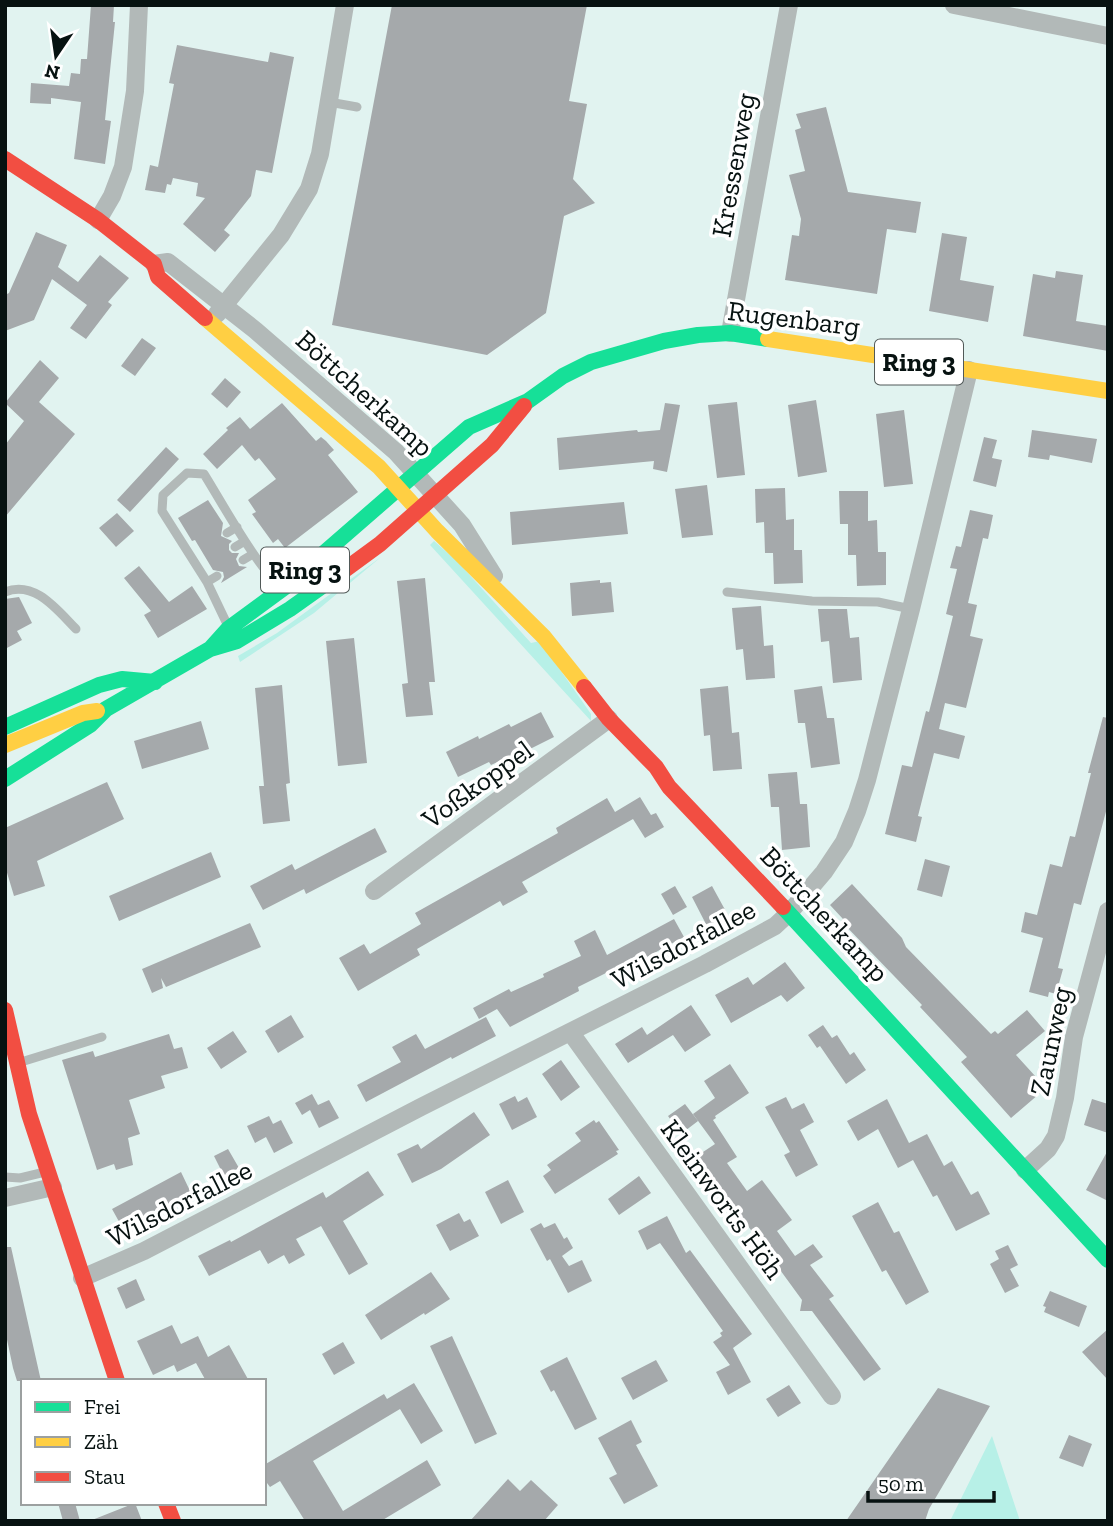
<svg xmlns="http://www.w3.org/2000/svg" width="1113" height="1526" font-family="'Zilla Slab',serif">
	<style>
		.green { fill: #b7f0e7 }
		.building { fill: #a5a9ab }
		.lines { fill: none; stroke-linecap: round; stroke-linejoin: round }
		.lane { stroke: #b2b9b8; stroke-width: 9 }
		.street { stroke: #b2b9b8; stroke-width: 18 }
		.fast { stroke: #16e098; stroke-width: 16 }
		.slow { stroke: #ffcf43; stroke-width: 16 }
		.jam { stroke: #f24e42; stroke-width: 16 }
		.labels { text-anchor: middle; stroke-width: 7; stroke-linejoin: round; paint-order: stroke }
		.shield { fill: #fff; stroke: #515958; stroke-width: 2 }
		.shield-label { font-size: 26px; font-weight: bold; fill: #071211 }
		.street-label { font-size: 28px; fill: #071211; stroke: #fff }
	</style>
	<rect width="100%" height="100%" fill="#e1f3f0"/>
	<path class="green" d="M434 541 457 561 531 643 540 641 591 714V721L430 545Z
		M381 557 314 613 240 662 238 656 277 633Z
		M992 1436 1020 1521H950Z"/>
	<path class="building" d="M91 5H114L113 22H115L105 120 111 121 105 164 74 159 81 102 51 98V104L30 103 31 83 69 86 71 73 80 74 81 59H87Z
		M392 5H587L569 101 587 104 573 179 595 203 564 216 546 313 487 355 332 325Z
		M177 45 268 62 270 52 294 57 272 173 256 170 251 196 224 230 230 235 215 252 183 224 205 198 196 196 198 183 173 178 171 185 167 184 165 193 145 190 150 165 158 167 174 84 169 83Z
		M826 107 848 192 921 202 916 233 887 229 877 294 785 280 792 235 799 236 801 219 789 175 805 171 795 130 801 128 796 114Z
		M36 232 67 245 58 267 78 282 100 255 129 278 108 302 112 305 86 339 70 328 87 305 52 279 34 320 5 331V295L9 293Z
		M942 233 967 237 960 280 994 286 988 322 929 311Z
		M1056 271 1083 275 1076 321 1108 326V351L1023 336 1033 274 1055 278Z
		M142 338 156 348 135 376 121 366Z
		M40 360 59 378 39 402 75 434 5 517V445L24 421 5 403Z
		M225 378 241 392 227 408 211 394Z
		M816 400 827 472 798 477 788 405Z
		M737 402 745 475 717 478 708 405Z
		M282 403 316 441 321 437 326 441 334 450 328 455 358 492 285 548 278 539 273 543 252 514 256 512 248 500 276 479 259 458 255 461 242 445 217 469 203 454 228 430 226 428 240 417 250 429Z
		M665 403 680 405 667 472 653 469 654 461 559 470 557 438 637 430 638 432 660 430Z
		M904 410 913 484 884 487 876 414Z
		M1032 430 1097 439 1092 463 1050 455 1049 460 1028 457Z
		M984 437 997 440 992 458 1002 460 996 487 973 481Z
		M166 447 179 459 130 512 117 500Z
		M707 485 713 535 682 538 675 489Z
		M785 488 786 520 794 519V550H802L803 583 774 584 773 553H765L764 522 756 523 755 489Z
		M839 491H868V521L877 520 878 552H886V585L857 586 856 555H848V524H840Z
		M208 500 223 523 221 536 232 541 229 544V550L232 553H239L236 559 239 566 247 567 221 583 224 577 223 572 213 570 195 540 192 541 178 518Z
		M624 502 628 534 512 545 510 512Z
		M970 510 993 515 988 539 983 538 968 603 977 605 970 636 983 639 966 708 945 703 939 729 965 736 959 759 934 753 918 816 922 817 916 842 885 834 902 765 912 767 926 711 929 712 937 681 953 616 946 614 957 569 950 568 956 546 961 547Z
		M117 513 134 531 116 547 99 528Z
		M139 566 169 602 192 586 207 609 158 638 144 615 151 611 124 578Z
		M425 578 435 682H429L433 715 406 717 402 684 408 683 397 581Z
		M600 580V583L611 582 614 612 572 616 570 583Z
		M19 597 32 623 17 631 22 640 5 649V599Z
		M761 606 764 646 773 645 775 678 746 680 743 649 736 650 732 608Z
		M818 609H847L850 638 859 637 862 680 833 683 829 641 821 642Z
		M354 638 367 763 338 766 326 641Z
		M282 685 290 783 286 784 290 821 263 824 259 786H264L255 688Z
		M728 686 732 733 739 732 742 769 713 771 710 735 704 736 700 689Z
		M822 686 827 718H834L840 764 811 768 805 723H798L794 690Z
		M541 712 554 737 522 753 521 751 491 765 489 762 458 777 446 752 478 736 479 739 509 724 511 727Z
		M1103 717 1108 718V804L1081 905 1074 903 1058 968 1063 969 1056 994 1049 992 1048 997 1029 992 1043 938 1021 932 1025 912 1037 915 1050 864 1062 867 1070 836 1075 837 1091 773H1088Z
		M201 721 209 749 142 769 134 741Z
		M797 772 800 804H807L810 847 782 850 779 807H771L768 774Z
		M107 782 124 819 37 861 45 886 14 896 5 866V828Z
		M640 797 651 815 656 813 664 827 645 838 633 819 522 882 528 892 503 906 500 901 417 949 420 955 358 991 339 958 364 944 370 954 421 924 415 913 558 833 556 828 607 798 615 812Z
		M375 828 387 852 306 894 304 889 263 910 250 886 292 864 295 870Z
		M211 852 221 877 119 921 109 896Z
		M925 859 950 866 942 897 917 890Z
		M852 884 902 938 906 947 991 1034 995 1031 998 1034 1027 1010 1045 1031 1016 1055 1046 1088 1011 1118 961 1062 967 1057 920 1007 922 1005 841 921 843 919 830 905Z
		M675 886 687 907 673 915 661 894Z
		M712 886 729 917 708 928 692 897Z
		M674 919 684 937 630 966 628 962 578 987 579 991 510 1027 497 1009 479 1019 473 1008 509 989 511 992 544 977 543 974 581 956 574 941 595 930 607 955Z
		M250 923 261 947 166 987 161 978 163 988 152 993 142 969Z
		M785 962 805 988 787 1002 781 995 731 1023 715 995 748 977 753 985Z
		M691 1005 711 1035 685 1052 673 1035 628 1063 615 1044 642 1027 647 1035Z
		M291 1015 304 1037 278 1053 265 1031Z
		M486 1017 496 1036 452 1059 451 1057 366 1102 357 1085 401 1062 392 1047 416 1034 425 1049Z
		M823 1025 832 1038 837 1035 850 1055 854 1052 866 1070 846 1084 820 1046 817 1048 808 1035Z
		M233 1031 247 1052 221 1069 207 1048Z
		M169 1034 174 1049 182 1047 188 1068 161 1076 165 1088 129 1100 140 1134 128 1138 133 1165 116 1170 114 1164 97 1170 62 1060 93 1051 95 1057Z
		M561 1060 580 1087 561 1101 542 1074Z
		M730 1064 749 1093 715 1116 716 1118 713 1120 737 1157 727 1163 747 1191 762 1180 792 1220 777 1231 795 1256 813 1244 823 1257 810 1265 834 1296 829 1299 881 1369 864 1381 812 1311H800L802 1300 697 1156 715 1144 693 1114 715 1098 704 1081Z
		M312 1094 318 1105 329 1100 339 1118 319 1128 310 1110 302 1115 295 1103Z
		M515 1096 518 1102 527 1097 537 1117 512 1130 499 1104Z
		M786 1097 792 1109 804 1103 814 1122 800 1130 818 1165 796 1177 784 1155 790 1152 765 1107Z
		M887 1099 909 1143 927 1134 944 1166 952 1161 971 1195 978 1191 990 1214 956 1231 937 1195 933 1197 913 1160 898 1168 878 1129 858 1141 847 1121Z
		M1092 1099 1108 1104V1133L1084 1125Z
		M685 1104 698 1121 681 1134 668 1116Z
		M474 1112 490 1135 441 1169 412 1183 397 1154 418 1144 421 1149Z
		M269 1116 273 1124 281 1120 293 1143 274 1153 266 1137 255 1143 247 1126Z
		M594 1120 596 1123 599 1121 619 1150 616 1151 618 1154 555 1194 543 1176 551 1170 547 1165 581 1141 575 1133Z
		M228 1149 239 1168 224 1176 214 1156Z
		M1108 1150V1201L1086 1190Z
		M368 1171 384 1195 343 1221 368 1264 349 1275 321 1226 296 1239 305 1255 289 1264 284 1255 268 1264 260 1250 209 1276 198 1256 230 1240 231 1242 323 1192 326 1198Z
		M181 1172 191 1193 122 1227 112 1209Z
		M639 1176 651 1193 619 1215 608 1199Z
		M508 1180 524 1212 501 1224 485 1192Z
		M878 1202 894 1233 899 1231 929 1292 906 1305 886 1270 882 1272 852 1216Z
		M459 1213 464 1222 470 1219 479 1236 450 1251 436 1225Z
		M667 1216 686 1253 690 1250 752 1334 733 1348 751 1382 728 1395 716 1372 730 1365 713 1342 722 1336 720 1333 723 1331 660 1243 647 1250 638 1231Z
		M541 1223 544 1228 555 1223 564 1239 567 1237 573 1248 562 1256 569 1266 582 1260 592 1281 568 1293 550 1259 547 1261 530 1229Z
		M1008 1245 1018 1265 1010 1269 1019 1286 1005 1293 990 1264 999 1259 995 1251Z
		M5 1247H11L41 1381H17L13 1368 5 1330Z
		M431 1272 450 1299 425 1315 424 1313 381 1340 365 1315Z
		M136 1279 145 1300 126 1309 117 1288Z
		M1050 1291 1087 1306 1079 1327 1044 1312 1046 1307 1043 1306Z
		M172 1325 181 1344 198 1336 208 1357 229 1345 249 1381H206L196 1363 177 1372 174 1365 153 1375 137 1341Z
		M1108 1329V1380L1082 1352Z
		M452 1336 497 1434 475 1444 430 1346Z
		M343 1342 355 1363 334 1375 322 1354Z
		M567 1357 597 1419 575 1430 554 1390 551 1392 540 1371Z
		M656 1360 668 1381 633 1400 621 1378Z
		M414 1383 443 1431 421 1444 400 1409 313 1461 343 1511 427 1460 441 1485 381 1521H305L280 1481 270 1487 264 1479V1465L384 1394 387 1399Z
		M789 1385 801 1403 778 1417 766 1399Z
		M938 1388 990 1406 929 1509 925 1521H846Z
		M631 1420 642 1442 636 1445 658 1486 624 1504 609 1478 617 1474 598 1438Z
		M1069 1435 1092 1444 1083 1467 1059 1458Z
		M508 1479 520 1491 531 1480 558 1505 544 1521H470Z
		M58 1503H75L80 1521H63Z
		M135 1503 142 1521H92V1520Z"/>
	<g class="lines">
		<path class="lane" d="M329 102 357 107
			M227 533 237 527
			M235 547 245 541
			M243 560 253 554
			M207 582 217 576
			M5 592C35 580 57 610 76 629
			M727 592 812 601 878 602 911 609
			M227 624 207 582 162 511 163 495 187 473 204 474C218 496 262 576 281 585
			M21 1062 102 1037
			M5 1177 20 1178 45 1172"/>
		<path class="street" d="M954 5 1108 36
			M98 220 112 196 123 167 135 91 139 5
			M154 264 168 262 255 330 396 452 462 525 494 576
			M217 314 281 235 309 189 320 154 345 5
			M730 333 789 5
			M374 891 609 719
			M571 1033 832 1396
			M1025 1170 1048 1149 1056 1136 1065 1098 1074 1037 1108 911
			M5 1198 53 1187
			M82 1278 144 1251 421 1107 705 964 775 926 789 913 824 872 844 842 857 811 867 780 911 609 969 370"/>
		<path class="fast" d="M210 649 228 629 285 587 469 427 528 401 563 376 591 362 664 341 698 335 730 333 768 339
			M5 727 99 685 122 679 155 682
			M5 779 90 725 106 709 210 649 237 641 290 609 335 577
			M783 907 1108 1260"/>
		<path class="slow" d="M205 318 379 467 437 531 544 637 584 687
			M768 339 1108 391
			M5 745 83 713 97 711"/>
		<path class="jam" d="M5 159 98 220 154 264 158 277 205 318
			M335 577 380 544 492 445 524 406
			M584 687 609 719 656 767 669 787 783 907
			M5 1010 29 1114 117 1381
			M166 1503 173 1521"/>
	</g>
	<g class="labels">
		<g class="shield">
			<rect x="875" y="339.5" width="88" height="45" rx="5"/>
			<rect x="261" y="547.5" width="88" height="45" rx="5"/>
		</g>
		<g class="shield-label">
			<text x="919" y="371">Ring 3</text>
			<text x="305" y="579">Ring 3</text>
		</g>
		<g class="street-label">
			<text transform="translate(733 165) rotate(-80)" y="10">Kressenweg</text>
			<text transform="translate(794 318) rotate(7)" y="10">Rugenbarg</text>
			<text transform="translate(365 393) rotate(42)" y="10">Böttcherkamp</text>
			<text transform="translate(477 784) rotate(-36)" y="10">Voßkoppel</text>
			<text transform="translate(825 914) rotate(47)" y="10">Böttcherkamp</text>
			<text transform="translate(683 944) rotate(-28)" y="10">Wilsdorfallee</text>
			<text transform="translate(1050 1041) rotate(-78)" y="10">Zaunweg</text>
			<text transform="translate(723 1199) rotate(54)" y="10">Kleinworts Höh</text>
			<text transform="translate(179 1203) rotate(-27)" y="10">Wilsdorfallee</text>
		</g>
	</g>
	<rect width="1113" height="1526" fill="none" stroke="#071211" stroke-width="14"/>
	<rect x="21" y="1379" width="245" height="126" fill="#ffffff" stroke="#9ca0a0" stroke-width="2"/>
	<rect x="35" y="1402" width="35" height="10" fill="#16e098" stroke="#9ca0a0" stroke-width="2"/>
	<text x="84" y="1414" font-size="21" fill="#071211">Frei</text>
	<rect x="35" y="1437" width="35" height="10" fill="#ffcf43" stroke="#9ca0a0" stroke-width="2"/>
	<text x="84" y="1449" font-size="21" fill="#071211">Zäh</text>
	<rect x="35" y="1472" width="35" height="10" fill="#f24e42" stroke="#9ca0a0" stroke-width="2"/>
	<text x="84" y="1484" font-size="21" fill="#071211">Stau</text>
	<g transform="translate(56 56) rotate(193)" stroke="#ffffff" stroke-width="5" paint-order="stroke">
	<path d="M0-5L12 26L0 18L-12 26Z" fill="#071211"/>
	<text y="-10" font-size="19" font-weight="bold" text-anchor="middle" fill="#071211">N</text>
	</g>
	<path d="M868 1491v10h126v-10" fill="none" stroke="#071211" stroke-width="3.5"/>
	<text x="878" y="1491" font-size="21" fill="#071211" stroke="#ffffff" stroke-width="5" paint-order="stroke">50 m</text>
</svg>
